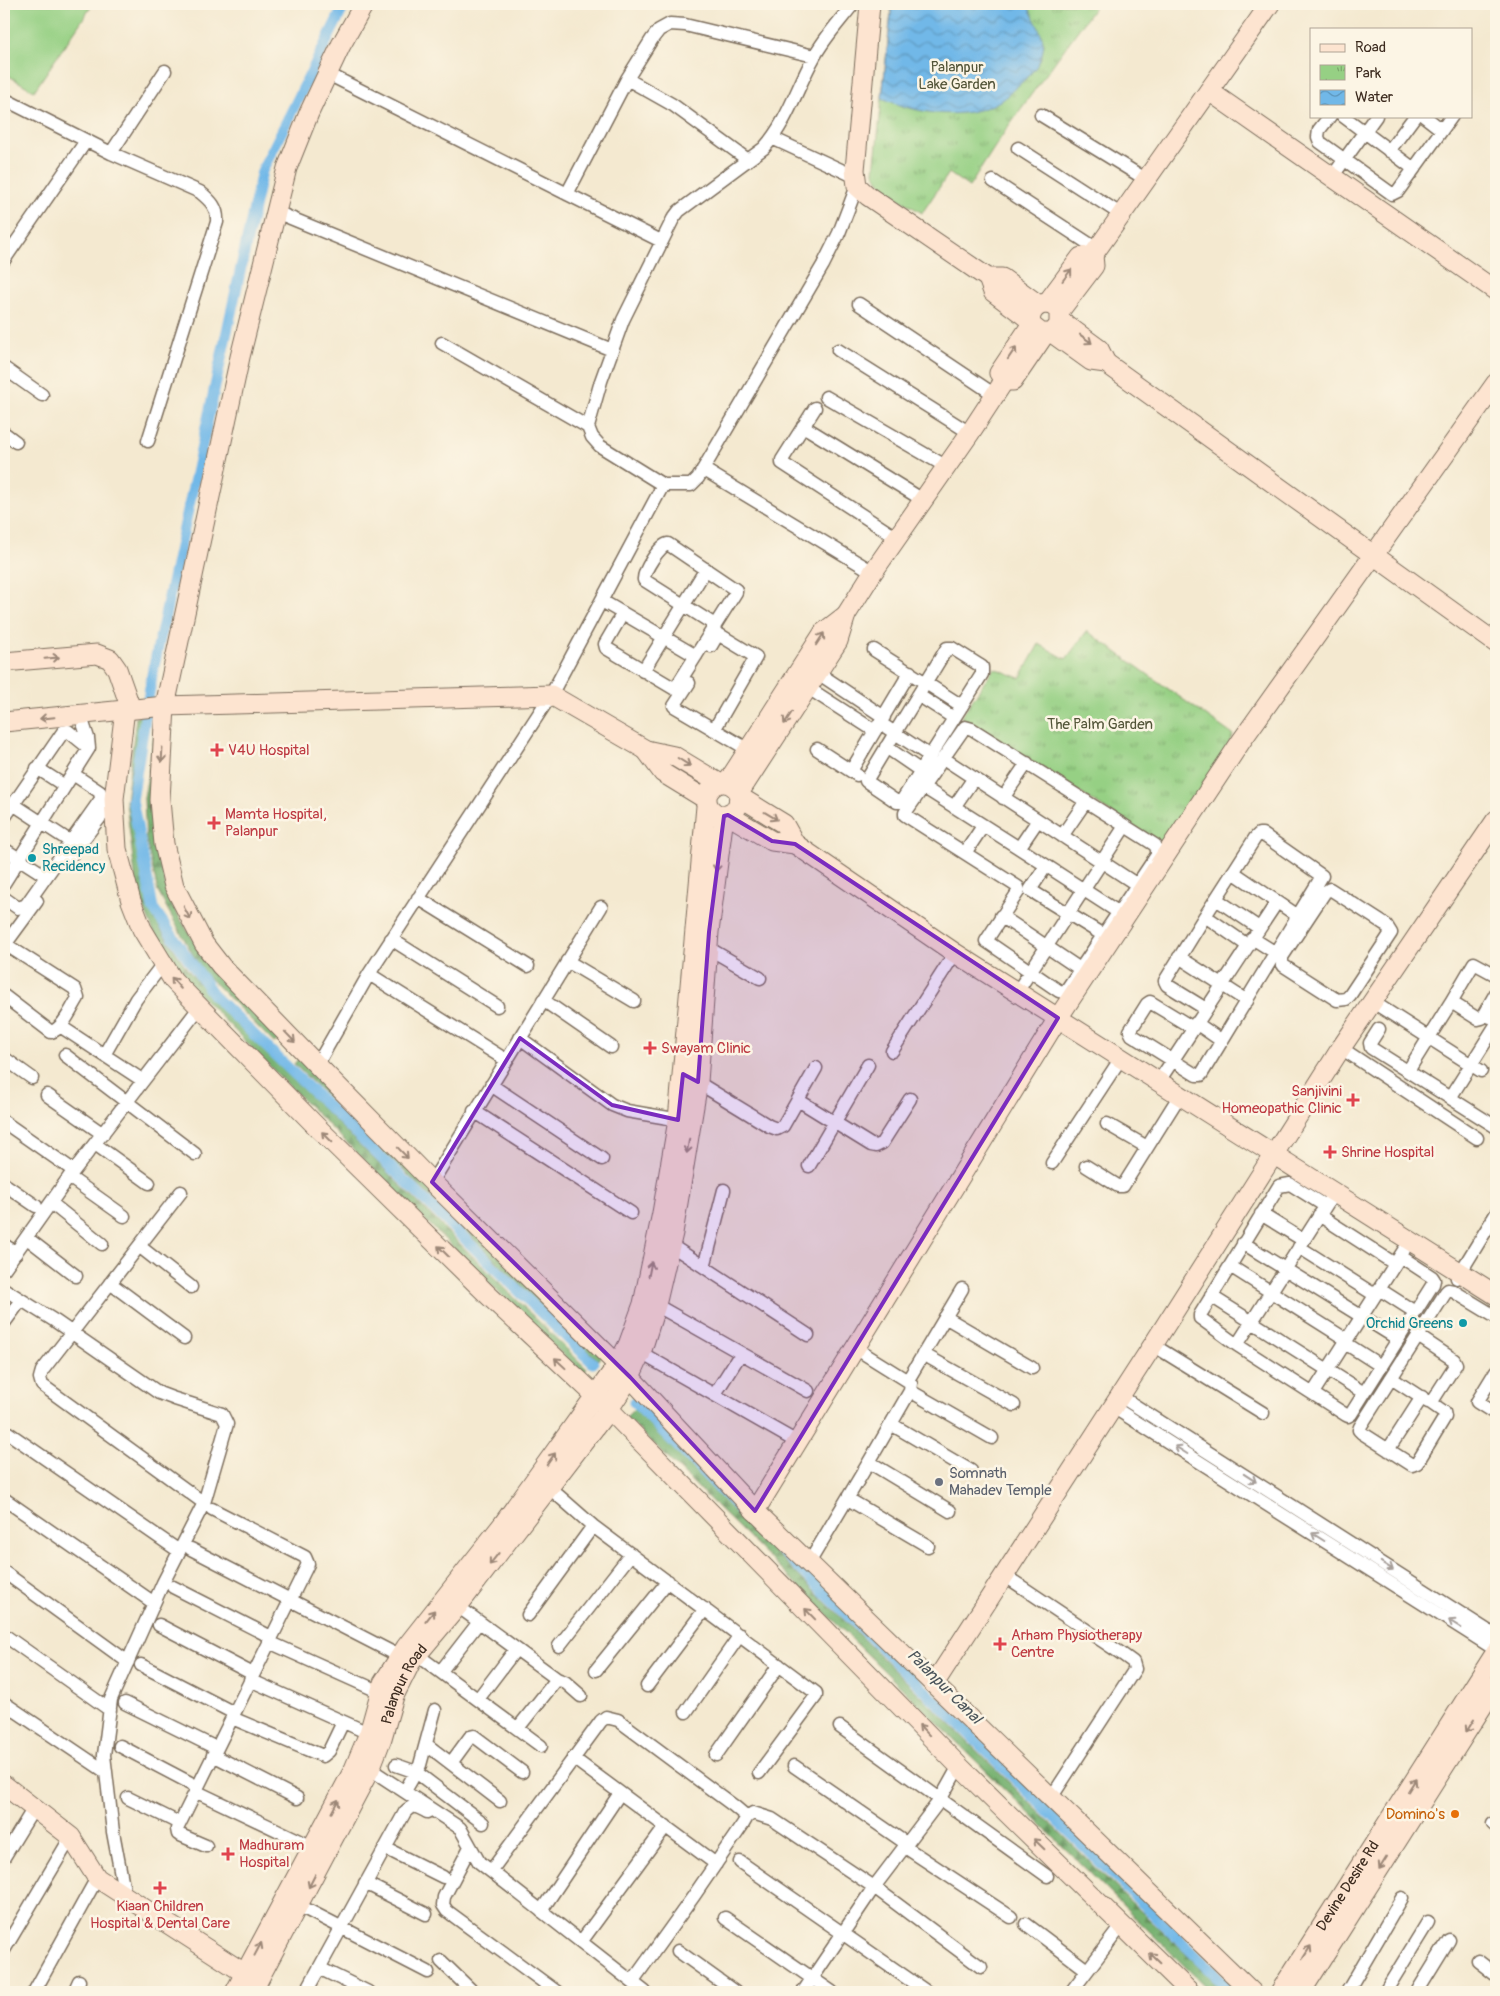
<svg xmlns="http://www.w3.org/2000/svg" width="1500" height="1996" font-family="Pangolin,sans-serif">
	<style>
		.green { fill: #96d084; stroke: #687d51 }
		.forest { fill: url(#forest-firs); stroke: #5a6e48 }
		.park { fill: url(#park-tufts); stroke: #687d51 }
		.water { fill: url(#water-waves); stroke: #567183 }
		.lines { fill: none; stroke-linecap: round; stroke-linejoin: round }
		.canal { stroke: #71b8e8; stroke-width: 11 }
		.street-casing { stroke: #7c6d5c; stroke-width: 15 }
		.secondary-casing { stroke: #7c6d5c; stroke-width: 21 }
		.street { stroke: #fff; stroke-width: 12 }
		.secondary { stroke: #fde4d0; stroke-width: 19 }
		.oneway { stroke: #9c8777 }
		.oneway2 { stroke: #a79f9a }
		.marked { fill: #7b2cbf; fill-opacity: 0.2; stroke: #7b2cbf; stroke-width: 4; stroke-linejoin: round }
		.health-dot { fill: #e0444e; stroke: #fcf5e5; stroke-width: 2 }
		.culture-dot { fill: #0f9aa8; stroke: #fcf5e5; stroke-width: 2 }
		.worship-dot { fill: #6b7280; stroke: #fcf5e5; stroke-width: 2 }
		.food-dot { fill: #e8710a; stroke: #fcf5e5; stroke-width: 2 }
		.labels { text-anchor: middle; stroke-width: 5; stroke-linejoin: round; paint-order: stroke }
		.park-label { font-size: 15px; fill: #525438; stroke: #fcf5e5 }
		.health-label { font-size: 15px; fill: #be3a42; stroke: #fcf5e5; text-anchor: start }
		.culture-label { font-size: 15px; fill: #0d838f; stroke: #fcf5e5; text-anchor: start }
		.worship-label { font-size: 15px; fill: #5b616d; stroke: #fcf5e5; text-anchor: start }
		.street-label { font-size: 15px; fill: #3b2a1e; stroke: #fcf5e5 }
		.food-label { font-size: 15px; fill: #c56008; stroke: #fcf5e5; text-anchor: end }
		.water-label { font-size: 16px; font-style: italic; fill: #4b555b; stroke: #fcf5e5 }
	</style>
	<defs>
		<pattern id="forest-firs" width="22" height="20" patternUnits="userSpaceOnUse" patternTransform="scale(1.25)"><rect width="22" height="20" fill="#78b272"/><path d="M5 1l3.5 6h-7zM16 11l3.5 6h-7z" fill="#64915d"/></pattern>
		<pattern id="park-tufts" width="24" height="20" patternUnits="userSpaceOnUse" patternTransform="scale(1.25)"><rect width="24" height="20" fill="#96d084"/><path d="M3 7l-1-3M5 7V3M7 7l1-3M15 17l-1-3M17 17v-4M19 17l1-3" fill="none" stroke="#7ca96b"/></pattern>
		<pattern id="water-waves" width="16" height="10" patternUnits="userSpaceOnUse" patternTransform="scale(1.25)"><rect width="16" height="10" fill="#71b8e8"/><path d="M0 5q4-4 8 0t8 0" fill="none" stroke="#5e96bb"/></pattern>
	</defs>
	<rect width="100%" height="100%" fill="#fcf5e5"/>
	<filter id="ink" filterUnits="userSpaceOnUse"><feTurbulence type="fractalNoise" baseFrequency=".02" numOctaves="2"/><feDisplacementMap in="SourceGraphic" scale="10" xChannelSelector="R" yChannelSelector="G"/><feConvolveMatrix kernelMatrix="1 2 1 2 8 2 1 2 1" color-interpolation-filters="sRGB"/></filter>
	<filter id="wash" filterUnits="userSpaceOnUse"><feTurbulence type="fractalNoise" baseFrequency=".0096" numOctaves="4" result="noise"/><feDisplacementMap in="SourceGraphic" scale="20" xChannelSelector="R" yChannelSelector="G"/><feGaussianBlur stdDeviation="1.12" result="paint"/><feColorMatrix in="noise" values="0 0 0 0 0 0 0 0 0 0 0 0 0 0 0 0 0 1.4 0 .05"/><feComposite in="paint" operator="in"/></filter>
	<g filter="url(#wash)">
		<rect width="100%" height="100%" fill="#f4e9d0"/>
		<path class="green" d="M4 4H93L34 91 4 73Z"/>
		<path class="forest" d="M141 716 129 803 148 904 160 928 187 969 213 1000 250 1037 587 1369 582 1374 299 1096 185 980 154 932 137 892 126 802 136 717Z
			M155 729 152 826 169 900 203 956 279 1040 274 1043 202 971 158 892 146 840 144 798Z
			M300 1057 602 1355 598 1360 294 1064Z
			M634 1409 758 1536 1129 1900 1226 1992H1211L626 1417Z"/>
		<path class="park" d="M892 4H1097L1007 128 969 187 949 173 922 213C905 202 882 192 874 172Z
			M1087 631 1233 735 1170 850 961 717 994 668 1020 678 1039 644 1066 659Z"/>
		<path class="water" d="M892 4H1028C1032 18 1046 35 1043 50 1041 64 1030 75 1020 84 1013 89 1007 97 1000 101 965 122 917 114 882 98Z"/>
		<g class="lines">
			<path class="canal" d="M345 4 262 171 152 675 132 800 153 908 215 997 593 1363
				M634 1402 742 1512 1233 1992"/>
		</g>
	</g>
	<g filter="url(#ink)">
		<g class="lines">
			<defs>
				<path id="street" d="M328 74 661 241
					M627 79 673 105 748 160
					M4 99 111 153 200 192C211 201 218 208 217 222L148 441
					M1041 115 1147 180
					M1330 116 1319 130 1318 137 1320 142 1392 194 1398 191 1452 116
					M1343 116 1414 169
					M1424 116 1442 130
					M772 138 856 177
					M1018 148 1122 215
					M1389 151 1415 116
					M111 153 165 71
					M1332 177 1376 116
					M993 181 1097 249
					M567 194 627 79 652 39 659 30 670 24 685 25 814 56
					M276 212 612 350
					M4 260 86 141
					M859 304 995 395
					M442 343 588 427
					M838 350 970 433
					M4 368 42 395
					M826 397 947 467
					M815 408 782 460V463L897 538
					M803 426 923 500
					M4 433 16 442
					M703 469 873 572
					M663 485H691L698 478 823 265 839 233 857 186
					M602 601 696 656
					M623 613 605 644 606 648 675 689 736 592V590L668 544C660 545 643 571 644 580L715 625
					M711 646 718 634 756 657 714 730
					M874 650 962 706
					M812 669 884 717
					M643 671 706 569
					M689 683 674 706 754 753
					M802 684 875 731
					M918 695 954 718
					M880 723 895 733 947 648H952L979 665 982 667V674L901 802H897L866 781 895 733 930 756
					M965 727 972 729 1155 845 1157 849V855L1065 992 1059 991 986 941 1018 892V887L905 815V813Z
					M886 747 921 771
					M817 749 857 775
					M943 758 1142 888
					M37 768 65 786
					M851 771 910 672
					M923 787 1019 848
					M1003 798 1027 763
					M13 804 71 842
					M954 807 974 778
					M4 818 63 732 68 731 89 748
					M1038 820 1019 848 1118 912
					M1062 836 1086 801
					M4 849 46 876
					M965 853 983 826
					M70 857 114 799
					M1046 866 1030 890 1103 935
					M1233 872 1298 916
					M4 883 89 748 88 738 80 714
					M1330 889 1386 925 1391 933 1350 995 1346 999 1337 1000 1284 966 1282 963V957L1325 892Z
					M4 898 18 908 26 905 101 799 100 792 73 774
					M418 898 528 966
					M1216 899 1259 928
					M1001 916 1080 969
					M1252 938 1276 953
					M391 939 497 1006
					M4 946 37 901
					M708 948 760 978
					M1179 957 1247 1001
					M567 961 634 1001
					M369 974 506 1060
					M1017 992 1125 826
					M4 996 51 1032C63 1029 71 1009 78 998L75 989 5 944
					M543 1000 611 1047
					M1373 1002 1481 1071
					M1451 1002 1474 963 1496 975
					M1206 1009 1167 985 1165 981 1205 916 1247 945
					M1490 1017 1484 1014 1496 993
					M1196 1023 1222 1041
					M60 1026 142 1080
					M1193 1028 1150 1002 1147 1004 1130 1031 1132 1035 1196 1075H1201L1322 876 1262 834H1259L1255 838 1205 916
					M1379 1029 1370 1043 1371 1048 1496 1127
					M520 1038 612 1105 627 1111 686 1121
					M1341 1048 1477 1138
					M892 1051 955 953
					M65 1055 195 1154
					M104 1055 136 999 162 965
					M4 1058 32 1078
					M317 1065 369 974 551 695 663 485 600 446 592 437 588 427 601 381 623 320 673 219 679 211 764 148C788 121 797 87 814 57 824 38 840 21 853 4
					M1408 1071 1451 1002 1478 1019 1482 1018 1484 1014
					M692 1079 769 1126 777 1129 783 1126 816 1068
					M1159 1081 1277 902
					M491 1085 602 1159
					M47 1095 103 1134
					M1450 1098 1496 1025
					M798 1100 871 1145 876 1146 882 1143 910 1099
					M474 1111 631 1213
					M4 1122 70 1168
					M1107 1124 1147 1147
					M95 1144 149 1183
					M1052 1163 1121 1058
					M809 1166 868 1065
					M1086 1166 1118 1186H1123L1180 1095
					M69 1177 124 1216
					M432 1182 601 907
					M4 1184 36 1206
					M181 1192 42 1371 40 1378 42 1385 204 1503
					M51 1203 102 1244
					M1325 1206 1290 1184 1279 1186 1200 1315V1318L1237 1345 1346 1415 1348 1416 1351 1414 1433 1284 1434 1280 1432 1277 1400 1256
					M1261 1214 1303 1240
					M1319 1215 1395 1264
					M27 1238 76 1276
					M666 1242 808 1335
					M1243 1243 1398 1339
					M4 1245 16 1253
					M139 1246 191 1287
					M1299 1247 1375 1295
					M1230 1266 1347 1340
					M704 1267 724 1190
					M4 1269 69 1177 199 1008
					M1457 1278 1496 1214
					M110 1283 184 1338
					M4 1289 55 1321 159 1393 175 1399 222 1414 227 1424 204 1503 163 1583 111 1699 104 1755 113 1832 125 1896
					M1379 1289 1415 1312
					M1211 1296 1364 1393
					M656 1305 808 1391
					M945 1317 1032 1368
					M4 1323 21 1300
					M1418 1336 1454 1360 1456 1364 1431 1403 1444 1412 1445 1417 1417 1463 1412 1465 1362 1433 1359 1430 1360 1427 1446 1292 1448 1290 1453 1291 1496 1317
					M1345 1343 1381 1366
					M1153 1345 1263 1413
					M1237 1345 1330 1199
					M855 1348 911 1383 910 1391 891 1424 971 1471
					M634 1349 797 1442
					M923 1354 1014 1405
					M1496 1371 1477 1402 1496 1414
					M1391 1378 1428 1402
					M908 1380 962 1289
					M910 1391 992 1438
					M1313 1393 1404 1250
					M715 1394 741 1353
					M1120 1396 1496 1636
					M1113 1407 1496 1650
					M4 1430 179 1551
					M1388 1450 1422 1397
					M869 1462 891 1424
					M544 1483 593 1526 816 1693V1696L759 1773
					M4 1499 154 1603
					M848 1499 928 1546
					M191 1549 407 1660
					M809 1563 869 1462 950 1511
					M4 1572 128 1662
					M1004 1575 1122 1654 1133 1662 1135 1669 1051 1798
					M173 1587 271 1637
					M452 1602 557 1679 518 1728
					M528 1615 593 1526
					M159 1625 253 1674
					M4 1635 110 1710
					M269 1642 380 1692
					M559 1646 631 1554
					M412 1651 541 1746
					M141 1665 234 1713
					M596 1670 668 1581
					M441 1671 479 1622
					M557 1679 565 1682 581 1696
					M250 1680 375 1736
					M647 1686 705 1609
					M478 1699 516 1649
					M4 1703 106 1772
					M125 1703 216 1748
					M686 1712 740 1635
					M232 1718 323 1756 329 1751 343 1722
					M840 1727 1047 1876
					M427 1745 500 1801
					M120 1746 198 1787
					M213 1755 297 1798
					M716 1755 779 1665
					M573 1758 716 1864
					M451 1763 470 1737 474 1736 522 1772
					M364 1765 460 1828 479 1862 645 1992
					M396 1765 416 1772 483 1823
					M794 1766 907 1844
					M195 1791 319 1850
					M405 1791 420 1765 435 1710
					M128 1798 179 1823
					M747 1817 753 1813 772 1819 874 1887 981 1967
					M1493 1824 1496 1826
					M206 1846 178 1834 177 1829 308 1564 305 1557 212 1509
					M470 1847 444 1897 443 1905 447 1911 557 1992
					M905 1847 1011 1917
					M385 1848 443 1877
					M4 1857 34 1808
					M740 1862 927 1992
					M491 1871 601 1721 606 1717 618 1720 734 1806 747 1817 743 1824 693 1897 632 1982
					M365 1883 426 1914
					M292 1902 428 1972
					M541 1911 620 1793
					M725 1918 832 1992
					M1026 1924 1087 1970
					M581 1942 666 1826
					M4 1950 71 1837
					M678 1951 735 1992
					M441 1961 473 1992
					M1478 1961 1496 1975
					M319 1968 368 1992
					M34 1992 97 1878
					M74 1992 79 1981
					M306 1992 405 1812C413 1803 418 1807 427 1812
					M803 1992 874 1887 940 1800 959 1766
					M1071 1992 1122 1925
					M1347 1992 1402 1898
					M1385 1992 1428 1922
					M1417 1992 1449 1940"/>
				<g id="secondary">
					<path d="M364 4 341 45 309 113 287 168 240 357 165 706 160 800 164 844 174 886 204 944 221 966 317 1065 432 1182 630 1377 755 1511 1252 1992"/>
					<path d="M870 4 855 170 857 186 868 196 988 278H1002L1039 305"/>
					<path d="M1209 91 1496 291"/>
					<path d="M988 278 993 292 1030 320"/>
					<path d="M1046 304 1081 257 1093 255"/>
					<path d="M1059 312 1094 266 1093 255 1270 4"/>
					<path d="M1061 321 1099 349 1106 363"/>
					<path d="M1052 333 1091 361 1106 363 1496 643"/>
					<path d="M1004 381 999 373 1031 325C1027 306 1049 296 1059 312V325L1052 333H1041L1031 325"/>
					<path d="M1004 381H1013L1045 334"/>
					<path d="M4 662 97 654 110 659 117 669 131 709"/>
					<path d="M125 709 114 799 117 849 131 901 142 929 173 980 316 1126 488 1295 596 1396 959 1766 1190 1992"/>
					<path d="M4 722 165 706 551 695 646 750 674 756 719 783"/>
					<path d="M646 750 663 773 707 800"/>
					<path d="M727 783 824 632 846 615"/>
					<path d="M739 793 838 641 846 615 873 572 970 433 1004 381"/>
					<path d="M740 797 784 824 795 844 955 953 1496 1295"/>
					<path d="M728 815 772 841 795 844"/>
					<path d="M755 1511 1058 1018 1242 740 1496 383"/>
					<path d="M934 1684 1153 1345 1341 1048 1496 820"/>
					<path d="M4 1785 71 1837 97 1878 255 1980"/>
					<path d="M235 1992 354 1769 369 1733 383 1683 406 1647 503 1524 618 1364 628 1345 643 1304 662 1213 678 1120 707 795C715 780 730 779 739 793L738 806C730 819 715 818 708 805"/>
					<path id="s1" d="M252 1992 370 1769 382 1738 394 1696 411 1662 458 1606 609 1409 630 1377 641 1353 656 1305 673 1233 698 1082 709 932 724 816"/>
					<path id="s2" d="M1280 1992 1496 1652"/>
					<path d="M1301 1992 1496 1685"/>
				</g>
			</defs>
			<use href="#street" class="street-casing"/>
			<use href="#secondary" class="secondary-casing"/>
			<use href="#street" class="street"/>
			<use href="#secondary" class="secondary"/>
		</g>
		<defs><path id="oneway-shaft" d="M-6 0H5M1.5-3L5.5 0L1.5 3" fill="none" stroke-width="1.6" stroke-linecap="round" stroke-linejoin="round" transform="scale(1.25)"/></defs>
		<g class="oneway">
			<use href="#oneway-shaft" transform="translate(1067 275) rotate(-53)"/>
			<use href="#oneway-shaft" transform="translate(1086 339) rotate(36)"/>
			<use href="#oneway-shaft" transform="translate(1012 353) rotate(-56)"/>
			<use href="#oneway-shaft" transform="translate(820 639) rotate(-57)"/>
			<use href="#oneway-shaft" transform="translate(52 658) rotate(-5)"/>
			<use href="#oneway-shaft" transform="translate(47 718) rotate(174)"/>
			<use href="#oneway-shaft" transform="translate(788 718) rotate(123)"/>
			<use href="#oneway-shaft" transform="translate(162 755) rotate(93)"/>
			<use href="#oneway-shaft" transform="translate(684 762) rotate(32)"/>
			<use href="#oneway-shaft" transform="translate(771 816) rotate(31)"/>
			<use href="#oneway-shaft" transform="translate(717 864) rotate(97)"/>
			<use href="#oneway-shaft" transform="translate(187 913) rotate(62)"/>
			<use href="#oneway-shaft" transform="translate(176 983) rotate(-130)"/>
			<use href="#oneway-shaft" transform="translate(290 1037) rotate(46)"/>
			<use href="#oneway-shaft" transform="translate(327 1137) rotate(-135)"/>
			<use href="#oneway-shaft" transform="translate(688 1146) rotate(100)"/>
			<use href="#oneway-shaft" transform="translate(403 1153) rotate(46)"/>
			<use href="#oneway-shaft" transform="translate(443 1251) rotate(-135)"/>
			<use href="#oneway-shaft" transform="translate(650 1269) rotate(-79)"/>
			<use href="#oneway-shaft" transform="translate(560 1363) rotate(-137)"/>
			<use href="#oneway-shaft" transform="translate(551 1459) rotate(-55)"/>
			<use href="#oneway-shaft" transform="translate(494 1559) rotate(128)"/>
			<use href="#oneway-shaft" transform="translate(810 1614) rotate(-134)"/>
			<use href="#oneway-shaft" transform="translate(430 1616) rotate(-52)"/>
			<use href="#oneway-shaft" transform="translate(1470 1726) rotate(122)"/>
			<use href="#oneway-shaft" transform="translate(924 1730) rotate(-134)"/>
			<use href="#oneway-shaft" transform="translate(1412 1785) rotate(-58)"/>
			<use href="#oneway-shaft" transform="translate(335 1806) rotate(-62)"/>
			<use href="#oneway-shaft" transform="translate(1039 1844) rotate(-136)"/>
			<use href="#oneway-shaft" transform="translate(1383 1863) rotate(122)"/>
			<use href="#oneway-shaft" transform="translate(312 1881) rotate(117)"/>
			<use href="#oneway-shaft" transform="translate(258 1949) rotate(-62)"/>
			<use href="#oneway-shaft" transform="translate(1307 1952) rotate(-58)"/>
			<use href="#oneway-shaft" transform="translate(1155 1958) rotate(-136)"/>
		</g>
		<g class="oneway2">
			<use href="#oneway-shaft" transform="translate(1181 1450) rotate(-148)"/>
			<use href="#oneway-shaft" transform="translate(1250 1478) rotate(33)"/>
			<use href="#oneway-shaft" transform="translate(1318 1537) rotate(-148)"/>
			<use href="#oneway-shaft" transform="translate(1387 1566) rotate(33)"/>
			<use href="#oneway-shaft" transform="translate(1455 1624) rotate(-148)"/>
		</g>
	</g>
	<path class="marked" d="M728 815 772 841 795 844 1058 1018 755 1511 630 1377 432 1182 520 1038 612 1105 678 1120 683 1074 698 1082 709 932 724 816Z"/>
	<g class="health-dot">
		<path d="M214.5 742.5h5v5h5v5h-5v5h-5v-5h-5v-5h5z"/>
		<path d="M211.5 815.5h5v5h5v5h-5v5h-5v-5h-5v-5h5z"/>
		<path d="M647.5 1040.5h5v5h5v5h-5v5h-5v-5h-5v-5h5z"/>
		<path d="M1350.5 1092.5h5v5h5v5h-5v5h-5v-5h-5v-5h5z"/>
		<path d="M1327.5 1144.5h5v5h5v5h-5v5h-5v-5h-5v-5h5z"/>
		<path d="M997.5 1636.5h5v5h5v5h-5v5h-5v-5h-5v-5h5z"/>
		<path d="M225.5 1846.5h5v5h5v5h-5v5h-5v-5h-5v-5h5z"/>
		<path d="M157.5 1880.5h5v5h5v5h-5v5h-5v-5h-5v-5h5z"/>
	</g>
	<g class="culture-dot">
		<circle cx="32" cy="858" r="5"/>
		<circle cx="1463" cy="1323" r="5"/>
	</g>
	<circle class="worship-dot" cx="939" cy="1482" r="5"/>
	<circle class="food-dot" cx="1455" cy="1814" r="5"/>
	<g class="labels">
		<g class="park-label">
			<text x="957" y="72">Palanpur<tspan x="957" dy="17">Lake Garden</tspan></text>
			<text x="1100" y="729">The Palm Garden</text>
		</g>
		<g class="health-label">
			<text x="228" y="755">V4U Hospital</text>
			<text x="225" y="819">Mamta Hospital,<tspan x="225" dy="17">Palanpur</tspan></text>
			<text x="661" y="1053">Swayam Clinic</text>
			<text x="1342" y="1096" text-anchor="end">Sanjivini<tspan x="1342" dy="17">Homeopathic Clinic</tspan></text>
			<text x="1341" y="1157">Shrine Hospital</text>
			<text x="1011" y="1640">Arham Physiotherapy<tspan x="1011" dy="17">Centre</tspan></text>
			<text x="239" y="1850">Madhuram<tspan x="239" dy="17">Hospital</tspan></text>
			<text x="160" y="1911" text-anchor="middle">Kiaan Children<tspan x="160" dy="17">Hospital &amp; Dental Care</tspan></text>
		</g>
		<g class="culture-label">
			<text x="42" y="854">Shreepad<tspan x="42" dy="17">Recidency</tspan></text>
			<text x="1453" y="1328" text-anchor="end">Orchid Greens</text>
		</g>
		<g class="worship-label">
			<text x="949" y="1478">Somnath<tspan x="949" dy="17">Mahadev Temple</tspan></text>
		</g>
		<g class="street-label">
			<text dy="5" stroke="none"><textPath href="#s1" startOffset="344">Palanpur Road</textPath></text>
			<text dy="5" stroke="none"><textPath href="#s2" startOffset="126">Devine Desire Rd</textPath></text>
		</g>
		<g class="food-label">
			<text x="1445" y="1819">Domino's</text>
		</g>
		<g class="water-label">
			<text transform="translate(945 1686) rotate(45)" y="6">Palanpur Canal</text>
		</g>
	</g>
	<rect width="1500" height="1996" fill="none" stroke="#fcf5e5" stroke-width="20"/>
	<rect x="1310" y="28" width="162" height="90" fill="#fcf5e5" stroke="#afa495"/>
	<rect x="1320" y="44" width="25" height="8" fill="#fde4d0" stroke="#afa495"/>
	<text x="1355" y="52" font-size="15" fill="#3b2a1e">Road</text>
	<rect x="1320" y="65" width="25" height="15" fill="url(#park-tufts)" stroke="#afa495"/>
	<text x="1355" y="78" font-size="15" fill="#3b2a1e">Park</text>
	<rect x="1320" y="90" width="25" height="15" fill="url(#water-waves)" stroke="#afa495"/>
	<text x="1355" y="102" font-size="15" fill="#3b2a1e">Water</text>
</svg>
